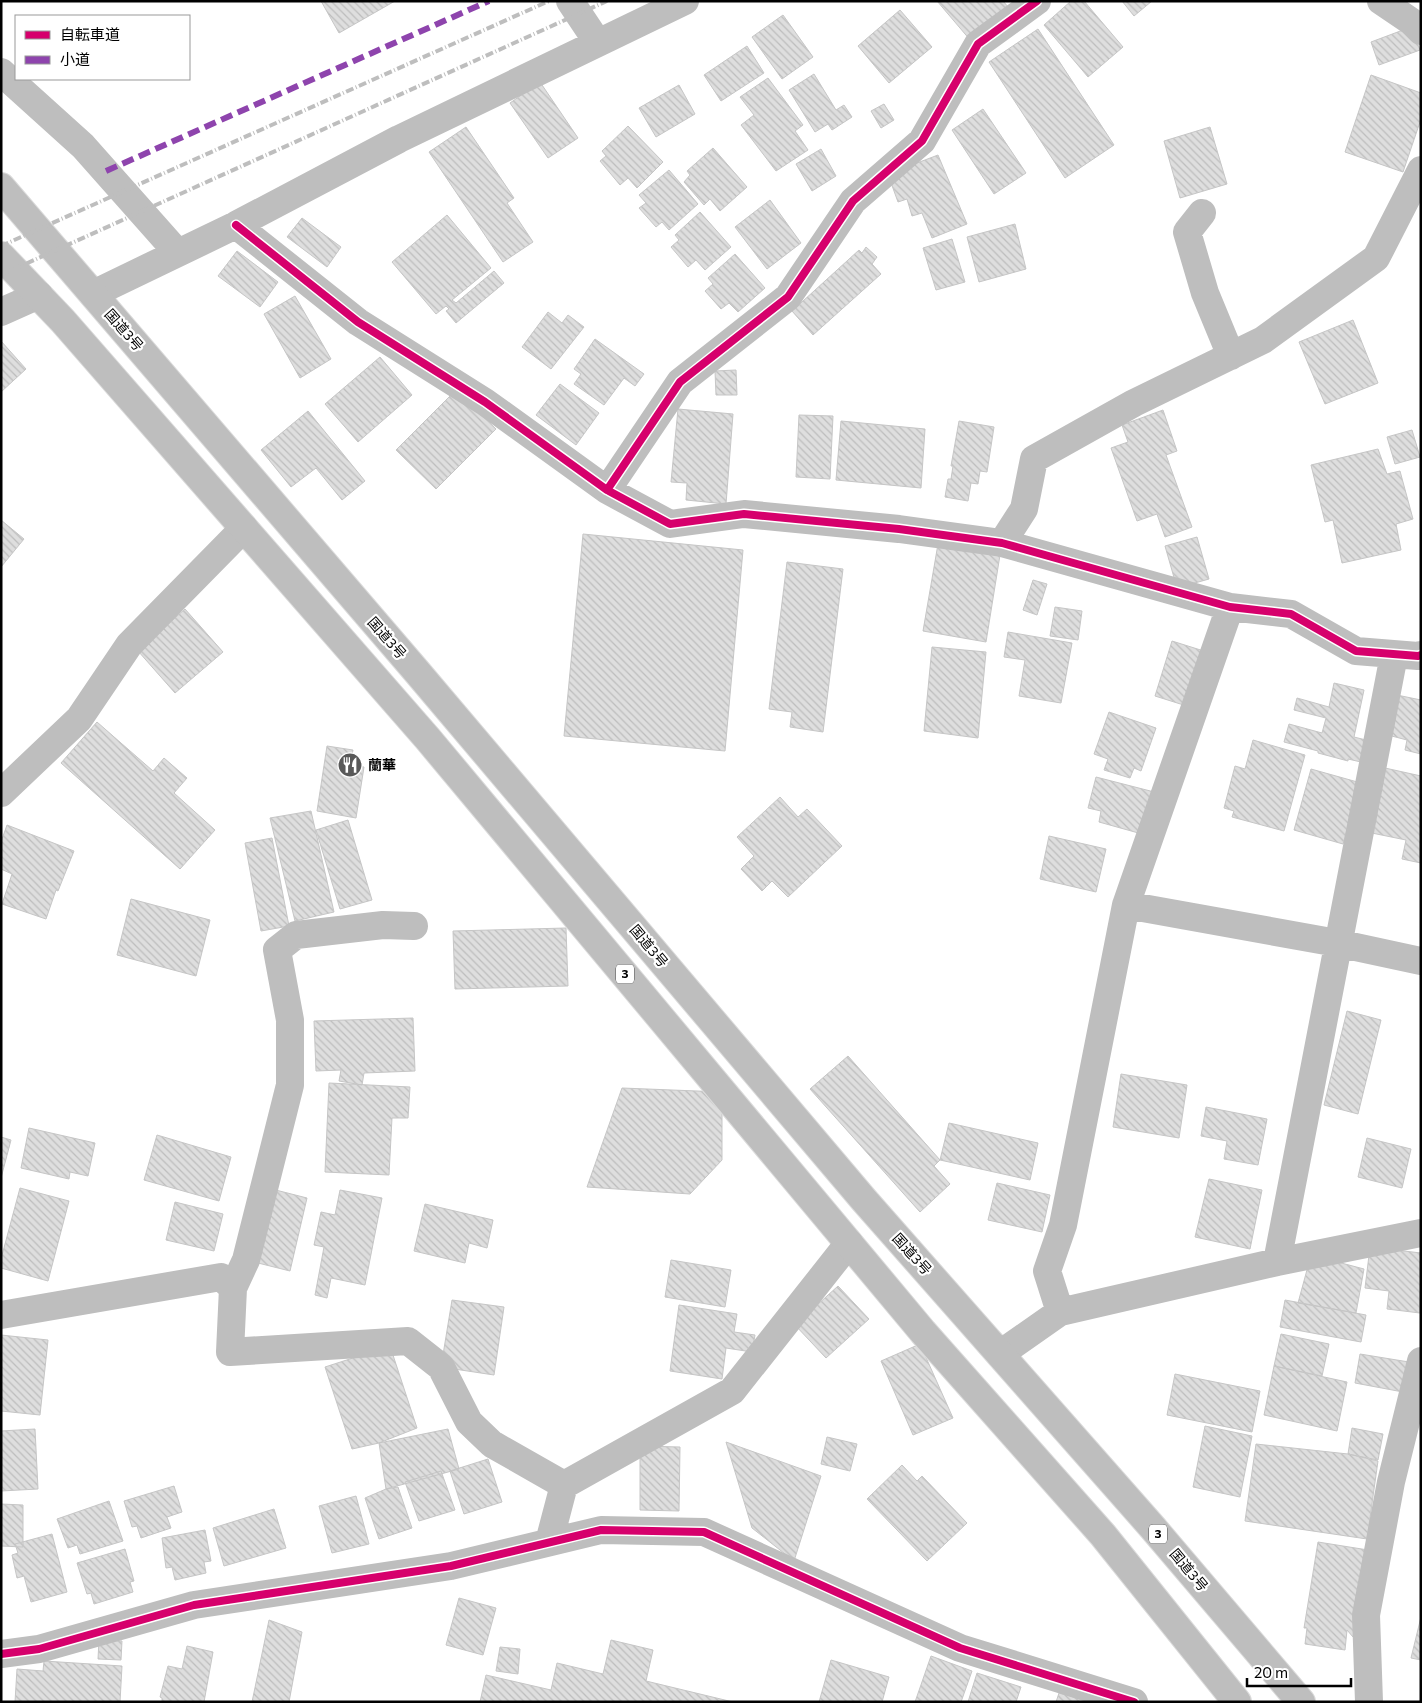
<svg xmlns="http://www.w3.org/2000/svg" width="1422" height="1703" font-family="Commissioner,'Noto Sans JP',sans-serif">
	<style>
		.building { fill: url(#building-back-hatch); stroke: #c6c6c6 }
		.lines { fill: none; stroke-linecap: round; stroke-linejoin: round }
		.highway-casing { stroke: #dbdbdb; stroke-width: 30 }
		.street { stroke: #bebebe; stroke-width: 28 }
		.highway { stroke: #bebebe; stroke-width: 28 }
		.rail { stroke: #bebebe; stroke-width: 4; stroke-dasharray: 8 2.5 1 2.5; stroke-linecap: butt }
		.quiet { stroke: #8e44ad; stroke-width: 6; stroke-dasharray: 12 6; stroke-linecap: butt }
		.cycleway-casing { stroke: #fff; stroke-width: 11 }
		.cycleway { stroke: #d6006c; stroke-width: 8 }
		.labels { text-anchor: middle; stroke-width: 4.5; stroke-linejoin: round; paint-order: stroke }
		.shield { fill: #fff; stroke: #4c4c4c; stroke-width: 1 }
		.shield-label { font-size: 12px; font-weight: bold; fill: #000 }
		.street-label { font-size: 14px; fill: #000; stroke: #fff }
		.poi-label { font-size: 14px; font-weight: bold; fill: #000; stroke: #fff; text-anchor: start }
	</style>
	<defs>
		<pattern id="building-back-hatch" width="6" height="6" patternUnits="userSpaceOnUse" patternTransform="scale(1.25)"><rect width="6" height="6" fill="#dedede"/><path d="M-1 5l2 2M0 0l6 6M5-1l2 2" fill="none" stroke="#bdbdbd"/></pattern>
	</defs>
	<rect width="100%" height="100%" fill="#fff"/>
	<path class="building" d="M321 1H395L339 33Z
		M937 1H1003L1009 8 971 41Z
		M1071 1H1084L1123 47 1088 77 1044 25Z
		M1122 1H1152L1134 16Z
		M900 10 932 47 889 83 858 46Z
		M783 15 813 57 782 79 752 37Z
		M1411 27 1420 50 1379 65 1371 42Z
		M1038 29 1114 145 1065 178 989 62Z
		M747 46 764 73 721 101 704 75Z
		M814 74 836 110 844 105 852 117 832 130 828 124 815 132 789 90Z
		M1371 75 1421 93V119L1403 172 1345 152Z
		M768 78 803 125 795 131 808 150 776 171 741 125 754 115 740 97Z
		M540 82 578 138 548 158 510 103Z
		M679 85 695 114 656 137 639 108Z
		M884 104 894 120 881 128 871 111Z
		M983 109 1026 173 994 194 952 130Z
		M628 126 663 162 637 188 628 178 620 185 600 161 606 156 602 151Z
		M466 127 514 198 507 203 533 242 503 262 429 152Z
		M1210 127 1227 184 1180 198 1164 141Z
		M713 148 747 187 720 211 710 199 704 205 684 182 690 175 687 171Z
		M821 149 836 176 812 191 796 164Z
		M938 155 967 224 932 238 922 213 912 216 907 199 898 202 890 180 896 171Z
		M669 170 698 204 669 230 662 222 656 227 639 208 646 203 639 195Z
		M770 200 801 243 767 269 735 227Z
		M700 212 731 247 705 270 696 260 688 267 671 247 679 240 675 235Z
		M447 215 491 268 452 300 456 303 494 271 504 283 456 323 446 311 449 309 446 306 436 314 392 262Z
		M302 218 341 247 327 267 287 237Z
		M1015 224 1026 269 979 282 967 237Z
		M952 239 965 282 936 290 923 248Z
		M866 247 877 257 872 264 881 274 813 335 792 311 859 250 862 253Z
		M237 251 278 282 260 307 218 276Z
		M735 254 765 288 738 312 729 303 721 309 705 291 713 284 708 278Z
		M295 296 331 359 300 378 264 314Z
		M548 312 562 323 568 315 584 327 551 369 522 347Z
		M1353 320 1378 383 1325 404 1299 342Z
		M595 339 644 374 635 386 624 378 604 405 574 384 581 374 574 369Z
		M1 341 26 369 1 392Z
		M380 357 412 395 358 442 325 404Z
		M736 370 737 395H716L715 371Z
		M560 384 599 413 576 445 536 415Z
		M456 390 496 429 436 489 396 450Z
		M678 409 733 414 726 504 686 500 687 483 671 482Z
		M1163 410 1177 451 1166 455 1192 527 1165 537 1157 514 1137 521 1111 448 1128 442 1122 425Z
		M308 411 365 481 342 500 316 468 291 487 261 450Z
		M799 415 833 416 830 479 796 477Z
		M841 421 925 429 921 488 836 480Z
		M959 421 994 427 987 472 980 471 978 484 971 483 968 501 945 497 948 479H951L953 466H951Z
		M1412 430 1420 457 1395 464 1387 437Z
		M1378 449 1387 474 1400 471 1413 519 1396 524 1401 550 1342 563 1333 520 1325 522 1311 465Z
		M1 520 24 539 1 567Z
		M583 534 743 550 725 751 564 736Z
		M1197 537 1209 579 1177 588 1165 546Z
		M938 544 1000 555 986 642 923 631Z
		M787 562 843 569 823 732 790 727 792 712 769 709Z
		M1033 580 1047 584 1037 615 1023 610Z
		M1055 607 1082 611 1078 640 1050 636Z
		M185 609 223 652 175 693 138 651Z
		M1008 632 1072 643 1061 703 1019 696 1025 660 1004 657Z
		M1172 641 1207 652 1190 707 1155 696Z
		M932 647 986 652 978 738 924 731Z
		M1334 683 1364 690 1354 737 1366 740 1361 762 1348 759V761L1318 753V751L1284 742 1289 724 1322 733 1326 718 1294 710 1297 698 1329 707Z
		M1392 694 1421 700V754L1405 750 1407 740 1384 734Z
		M1109 712 1156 728 1141 771 1134 768 1130 778 1104 770 1108 759 1094 754Z
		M97 722 153 771 164 758 187 778 174 793 215 830 180 869 61 763Z
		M1253 740 1305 755 1284 831 1232 817 1234 811 1224 808 1235 766 1245 769Z
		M327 746 353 750 350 765 364 767 356 818 317 811Z
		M1376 766 1421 776V863L1402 859 1406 840 1362 831Z
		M1311 769 1361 783 1343 844 1294 830Z
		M1096 777 1162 794 1142 834 1099 822 1101 811 1088 808Z
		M780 797 798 817 807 809 842 846 788 897 772 881 762 891 741 869 754 856 737 837Z
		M311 811 334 912 295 921 270 818Z
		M348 820 372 900 340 909 316 830Z
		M7 825 74 851 58 891 56 890 46 919 2 904 12 874 1 869V842Z
		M1049 836 1106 849 1096 892 1040 879Z
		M272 838 289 926 261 931 245 843Z
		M131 899 210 920 196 976 117 955Z
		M566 928 568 986 455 989 453 931Z
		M1347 1011 1381 1020 1358 1114 1324 1105Z
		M413 1018 415 1071 364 1073 362 1085 339 1081 341 1070 316 1071 314 1021Z
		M848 1056 940 1160 934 1166 950 1184 920 1212 810 1089Z
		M1121 1074 1187 1085 1179 1138 1113 1127Z
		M329 1083 410 1087 408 1118H392L389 1175 325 1172Z
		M622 1088 722 1092V1160L690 1194 587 1187Z
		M1206 1107 1267 1119 1258 1165 1224 1159 1227 1141 1201 1136Z
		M949 1123 1038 1143 1030 1180 940 1160Z
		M29 1128 95 1143 88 1176 70 1172 69 1179 21 1168Z
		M157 1135 231 1157 219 1201 144 1180Z
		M1 1137 11 1140 1 1178Z
		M1367 1138 1411 1149 1402 1188 1358 1177Z
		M1209 1179 1262 1190 1250 1249 1195 1237Z
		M997 1183 1050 1195 1042 1232 988 1220Z
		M264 1187 307 1198 290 1271 246 1260Z
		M20 1188 69 1201 48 1281 1 1268V1259Z
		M340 1190 382 1198 365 1285 331 1278 327 1298 315 1295 324 1247 314 1245 321 1212 335 1215Z
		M175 1202 223 1214 214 1251 166 1240Z
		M425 1204 493 1220 487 1248 469 1243 465 1263 414 1251Z
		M1370 1247 1421 1253 1420 1313 1387 1309 1389 1291 1365 1288Z
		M1311 1255 1364 1269 1356 1313 1298 1303Z
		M671 1260 731 1270 725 1307 665 1297Z
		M838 1286 869 1319 826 1358 795 1325Z
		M452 1300 504 1307 494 1375 441 1367Z
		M1285 1300 1366 1315 1361 1342 1280 1327Z
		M679 1305 737 1314 734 1332 755 1335 752 1352 726 1348 722 1379 670 1371Z
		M1281 1334 1329 1344 1322 1376 1274 1366Z
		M1 1335 48 1340 40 1415 1 1411Z
		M920 1344 953 1418 913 1435 881 1361Z
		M390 1346 417 1428 379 1443 352 1449 325 1367Z
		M1360 1354 1409 1362 1403 1392 1355 1383Z
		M1274 1366 1347 1382 1337 1431 1264 1415Z
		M1175 1374 1260 1391 1252 1432 1167 1415Z
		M1205 1426 1252 1436 1240 1497 1193 1487Z
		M1352 1428 1383 1434 1378 1460 1348 1454Z
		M35 1429 38 1489 1 1491V1431Z
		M448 1429 459 1469 386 1489 379 1443Z
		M827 1437 857 1444 850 1471 821 1464Z
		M726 1442 821 1476 794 1561 752 1528Z
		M1256 1444 1348 1454 1378 1461 1367 1539 1245 1521Z
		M640 1446 680 1447 679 1511 640 1510Z
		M488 1459 502 1502 464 1514 450 1471Z
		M902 1465 917 1481 922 1476 967 1523 927 1561 867 1499Z
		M441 1471 455 1510 419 1521 405 1482Z
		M174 1486 182 1512 167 1517 171 1528 141 1538 137 1526 132 1527 124 1501Z
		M398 1487 412 1528 379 1539 365 1498 386 1489Z
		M356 1496 369 1544 332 1553 319 1506Z
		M109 1501 123 1541 80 1554 77 1545 68 1548 57 1519Z
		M1 1504 23 1505V1547L1 1546Z
		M274 1509 286 1548 224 1566 213 1528Z
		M205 1530 211 1561 204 1562 206 1573 175 1580 172 1567 166 1568 162 1538Z
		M52 1534 67 1592 31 1602 24 1576 17 1578 12 1555 18 1553 15 1544Z
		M1318 1542 1368 1550 1353 1637 1347 1630 1345 1650 1305 1644 1307 1628H1304Z
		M125 1549 134 1581 130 1582 133 1592 94 1604 91 1593 87 1594 77 1563Z
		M459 1598 496 1608 483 1655 446 1645Z
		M1421 1617V1660L1411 1658Z
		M269 1620 302 1632 289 1702H252Z
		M99 1640 122 1641 121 1660 98 1659Z
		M611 1640 653 1650 646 1681 733 1702H480L486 1675 551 1690 557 1663 603 1674Z
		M187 1646 213 1652 204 1702H162V1698L160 1697 168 1666 182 1669Z
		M500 1647 520 1649 518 1674 496 1671Z
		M931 1656 972 1671 961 1702H915Z
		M831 1660 889 1677 882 1702H819Z
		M44 1661 122 1666 120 1702H15L17 1669 43 1671Z
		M977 1673 1021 1687 1016 1702H968Z
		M1059 1693 1092 1702H1056Z"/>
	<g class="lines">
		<defs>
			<path id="highway" d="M1 187 418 673 864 1200 1153 1528 1301 1702
				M1 256 63 321 428 739 923 1332 1103 1535 1237 1702"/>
		</defs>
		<use href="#highway" class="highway-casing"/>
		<path class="street" d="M570 1 598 43
			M1381 1 1412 22 1421 31
			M1 72 83 146 177 252
			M1202 213 1187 232 1205 293 1231 356
			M236 225 358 322 485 402 607 490 680 382 788 297 853 201 922 141 978 44 1037 1
			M93 294 236 225 399 139 685 1
			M1 312 39 295
			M607 490 670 524 744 514 899 529 1002 543 1230 607 1291 614 1356 651 1418 656 1421 655
			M1002 543 1024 509 1034 459 1134 403 1263 340 1376 258 1421 170
			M1 793 79 719 129 645 244 528
			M1126 905 1337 943 1421 961
			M1277 1262 1421 1233
			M233 1288 246 1260 290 1085V1020L277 950 296 935 383 925 414 926
			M1060 1312 1277 1262 1394 655
			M1 1315 221 1277 233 1288 230 1352 408 1341 441 1367 469 1422 492 1444 564 1485 549 1542
			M1000 1354 1060 1312 1047 1271 1063 1225 1126 905 1230 607
			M564 1485 732 1391 849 1243
			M1 1654 39 1649 194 1605 451 1566 601 1530 704 1532 960 1648 1134 1702
			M1369 1702 1366 1615 1391 1482 1421 1361"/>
		<use href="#highway" class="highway"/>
		<path class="rail" d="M1 246 549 1
			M1 275 607 1"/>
		<path class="quiet" d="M106 171 489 1"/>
		<defs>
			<path id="cycleway" d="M236 225 358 322 485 402 607 490 680 382 788 297 853 201 922 141 978 44 1037 1
				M607 490 670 524 744 514 899 529 1002 543 1230 607 1291 614 1356 651 1418 656 1421 655
				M1 1654 39 1649 194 1605 451 1566 601 1530 704 1532 960 1648 1134 1702"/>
		</defs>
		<use href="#cycleway" class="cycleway-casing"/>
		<use href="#cycleway" class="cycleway"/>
	</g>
	<defs>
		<symbol id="restaurant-disc" viewBox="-11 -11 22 22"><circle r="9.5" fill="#595959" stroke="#fff"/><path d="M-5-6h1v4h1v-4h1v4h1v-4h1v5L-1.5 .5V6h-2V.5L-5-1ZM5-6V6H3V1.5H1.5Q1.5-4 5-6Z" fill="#fff"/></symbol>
	</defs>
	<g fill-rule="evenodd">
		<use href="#restaurant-disc" x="336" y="751" width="28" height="28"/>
	</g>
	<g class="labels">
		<g class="shield">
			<rect x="616" y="964.5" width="18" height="19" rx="4"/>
			<rect x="1149" y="1524.5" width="18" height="19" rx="4"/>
		</g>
		<g class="shield-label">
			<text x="625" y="978">3</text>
			<text x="1158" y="1538">3</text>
		</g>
		<g class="street-label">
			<text transform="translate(124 330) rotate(49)" y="5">国道3号</text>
			<text transform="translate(387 638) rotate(49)" y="5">国道3号</text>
			<text transform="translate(649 946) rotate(50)" y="5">国道3号</text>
			<text transform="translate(912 1254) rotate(48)" y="5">国道3号</text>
			<text transform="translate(1189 1570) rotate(50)" y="5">国道3号</text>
		</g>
		<g class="poi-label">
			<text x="368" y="770">蘭華</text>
		</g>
	</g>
	<rect width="1422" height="1703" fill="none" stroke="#000000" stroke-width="5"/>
	<rect x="15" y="15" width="175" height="65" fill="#ffffff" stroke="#999999"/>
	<rect x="25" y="31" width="25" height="8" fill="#d6006c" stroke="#999999"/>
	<text x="60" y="40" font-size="15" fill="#000000">自転車道</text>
	<rect x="25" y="56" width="25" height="8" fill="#8e44ad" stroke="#999999"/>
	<text x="60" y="65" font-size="15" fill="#000000">小道</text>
	<path d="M1247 1678v8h104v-8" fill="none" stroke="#000000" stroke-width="2.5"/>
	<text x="1254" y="1678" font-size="15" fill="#000000" stroke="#ffffff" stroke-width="4" paint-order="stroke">20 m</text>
</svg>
